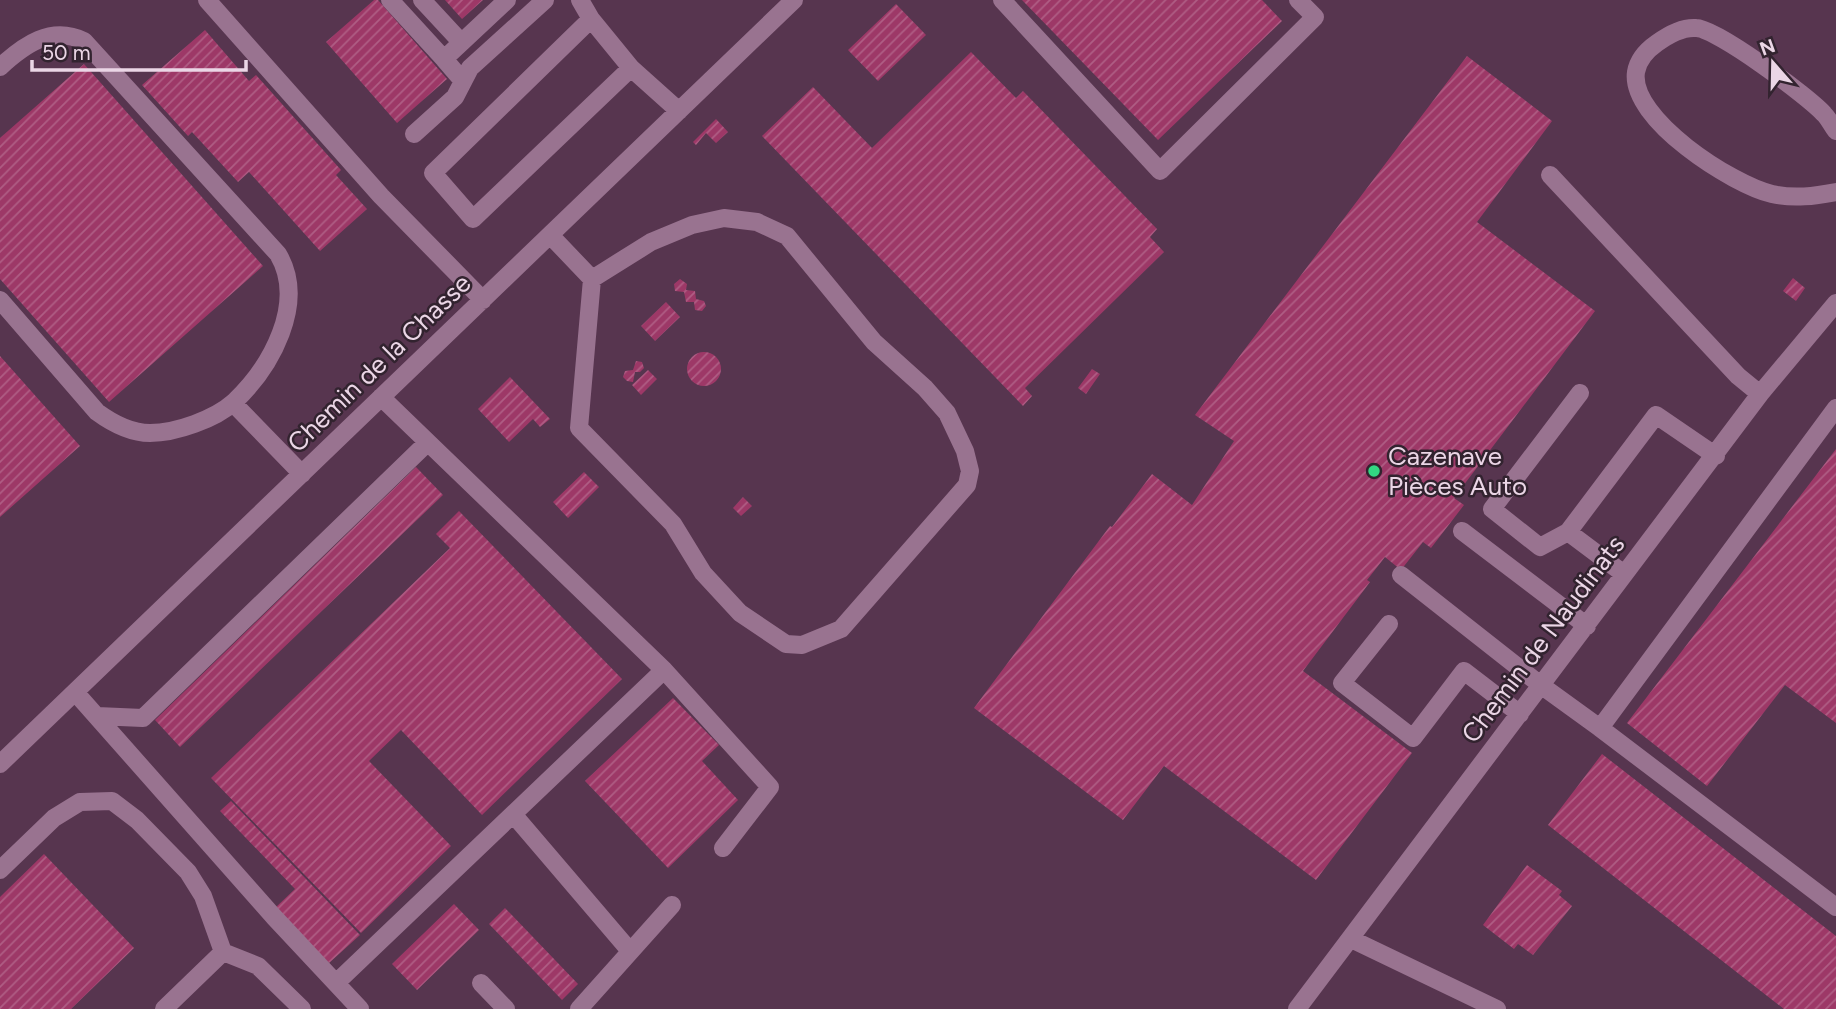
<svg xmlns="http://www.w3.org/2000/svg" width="1836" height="1009" font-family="Figtree,sans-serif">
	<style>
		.building { fill: url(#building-hatch) }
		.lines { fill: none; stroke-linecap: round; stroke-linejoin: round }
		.minor { stroke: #997390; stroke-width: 18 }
		.poi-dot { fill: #32d882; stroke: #32232f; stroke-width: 2.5 }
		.labels { text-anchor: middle; stroke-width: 5; stroke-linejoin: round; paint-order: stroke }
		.street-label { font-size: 26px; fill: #ebd6e6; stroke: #32232f }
		.poi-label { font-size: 26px; fill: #ebd6e6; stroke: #32232f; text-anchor: start }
	</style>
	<defs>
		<pattern id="building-hatch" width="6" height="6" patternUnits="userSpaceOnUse" patternTransform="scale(1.75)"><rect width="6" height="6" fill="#9d3867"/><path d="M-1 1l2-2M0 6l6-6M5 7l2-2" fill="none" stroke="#af5d84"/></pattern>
	</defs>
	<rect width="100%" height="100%" fill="#57354f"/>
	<path class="building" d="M374 0H378L447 79 397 123 326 42Z
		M445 0H483L462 19Z
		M1022 0H1262L1282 21 1158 140Z
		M896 4 926 35 878 81 848 50Z
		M205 30 249 81 256 75 341 170 336 175 367 209 320 251 249 172 238 182 192 132 188 136 142 85Z
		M971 52 1016 98 1023 91 1157 229 1150 237 1164 252 1025 388 1032 396 1023 406 762 136 813 87 872 148Z
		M1467 56 1552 121 1477 222 1595 311 1454 498 1464 505 1431 548 1423 542 1401 570 1385 557 1367 580 1370 582 1303 671 1412 753 1316 880 1164 766 1123 820 974 708 1110 526 1112 527 1152 474 1192 505 1234 441 1195 415Z
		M84 64 263 266 109 402 0 279V138Z
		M716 119 728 132 716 143 706 133 696 145 693 142Z
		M1793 278 1805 288 1796 301 1783 291Z
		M680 279 687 284 686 290 695 291 696 299 704 301 706 306 702 311 695 310 694 302H686L684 292 675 291 674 284Z
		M666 302 680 317 655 341 641 326Z
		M687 369a17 17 0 1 1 34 0a17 17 0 1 1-34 0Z
		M0 356 80 446 0 517Z
		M636 361 642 362 644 368 640 372H635L633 382 627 381 623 377 625 371 633 370Z
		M1092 369 1100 374 1086 394 1078 388Z
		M648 370 657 379 641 395 632 385Z
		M510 377 550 419 540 427 533 419 509 442 478 409Z
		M1836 449V723L1785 685 1707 786 1627 723Z
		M416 467 443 495 180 747 155 720Z
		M584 472 599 487 568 518 553 502Z
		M743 497 752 506 741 516 733 508Z
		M459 511 622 679 482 815 401 730 369 761 451 846 361 933 211 778 450 548 436 534Z
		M673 698 719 745 702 761 738 800 668 868 585 781Z
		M1602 754 1836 936V1009H1784L1548 825Z
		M231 801 360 935 329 963 275 908 295 889 220 811Z
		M44 854 134 948 71 1009H0V897Z
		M1527 865 1562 891 1559 895 1572 906 1533 955 1518 944 1514 949 1483 925Z
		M454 904 479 930 417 990 392 964Z
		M505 908 578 984 562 1000 489 924Z"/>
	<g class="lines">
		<path class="minor" d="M207 0 381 196 483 300
			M390 0 444 59
			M422 0 461 42
			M580 0 591 19
			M1002 0 1160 171 1315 17 1298 0
			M591 19 631 68 473 219 433 173Z
			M0 67C24 45 51 25 84 41L278 254C307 303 271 367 234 402 215 419 176 433 150 433 130 433 112 423 97 412L0 300
			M631 68 679 111
			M463 81 444 59 507 0
			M1836 131C1832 126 1829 119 1824 114 1809 97 1716 28 1696 28 1683 27 1668 35 1657 43 1647 50 1638 60 1636 72 1629 119 1733 185 1772 194 1794 199 1815 196 1836 192
			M414 134 455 97 470 68 545 0
			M1550 175 1738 376 1760 394
			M550 235 592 279 579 428 673 524 703 573 740 613 786 644 802 645 841 629 967 485 970 471 965 451 947 413 925 388 874 342 787 236 757 222 724 218 692 225 651 242 592 279
			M381 397 664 670
			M233 403 302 474
			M1836 408 1600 728 1836 907
			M1462 531 1587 626
			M1568 532 1540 547 1492 509 1580 393
			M1624 574 1568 532 1656 415 1716 456
			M1401 575 1542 686 1600 728
			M1389 624 1342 683 1413 738 1464 671 1520 714
			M75 692 274 917 360 1009
			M97 716 143 718 427 443
			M0 764 794 0
			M513 814 630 951
			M0 870 54 818 80 802 112 801 137 820 188 872 203 896 223 952 258 966 302 1009
			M1351 939 1497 1009
			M336 983 664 670 770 787 723 848
			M481 983 506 1009
			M164 1009 223 952
			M579 1009 672 905
			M1297 1009 1760 394 1836 303"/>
	</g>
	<circle class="poi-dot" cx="1374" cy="471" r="7"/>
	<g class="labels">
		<g class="street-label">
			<text transform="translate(379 363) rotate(-44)" y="9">Chemin de la Chasse</text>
			<text transform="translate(1543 639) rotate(-53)" y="9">Chemin de Naudinats</text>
		</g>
		<g class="poi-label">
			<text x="1388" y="465">Cazenave<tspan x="1388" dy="30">Pièces Auto</tspan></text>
		</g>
	</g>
	<g transform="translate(1773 63) rotate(340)" stroke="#32232f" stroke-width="5" paint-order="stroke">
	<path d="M0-5L12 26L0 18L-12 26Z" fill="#ebd6e6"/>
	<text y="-10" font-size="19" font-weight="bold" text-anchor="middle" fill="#ebd6e6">N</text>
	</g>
	<path d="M32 60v10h214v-10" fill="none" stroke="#ebd6e6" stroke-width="3.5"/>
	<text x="42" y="60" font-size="21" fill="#ebd6e6" stroke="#32232f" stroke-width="5" paint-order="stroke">50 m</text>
</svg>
